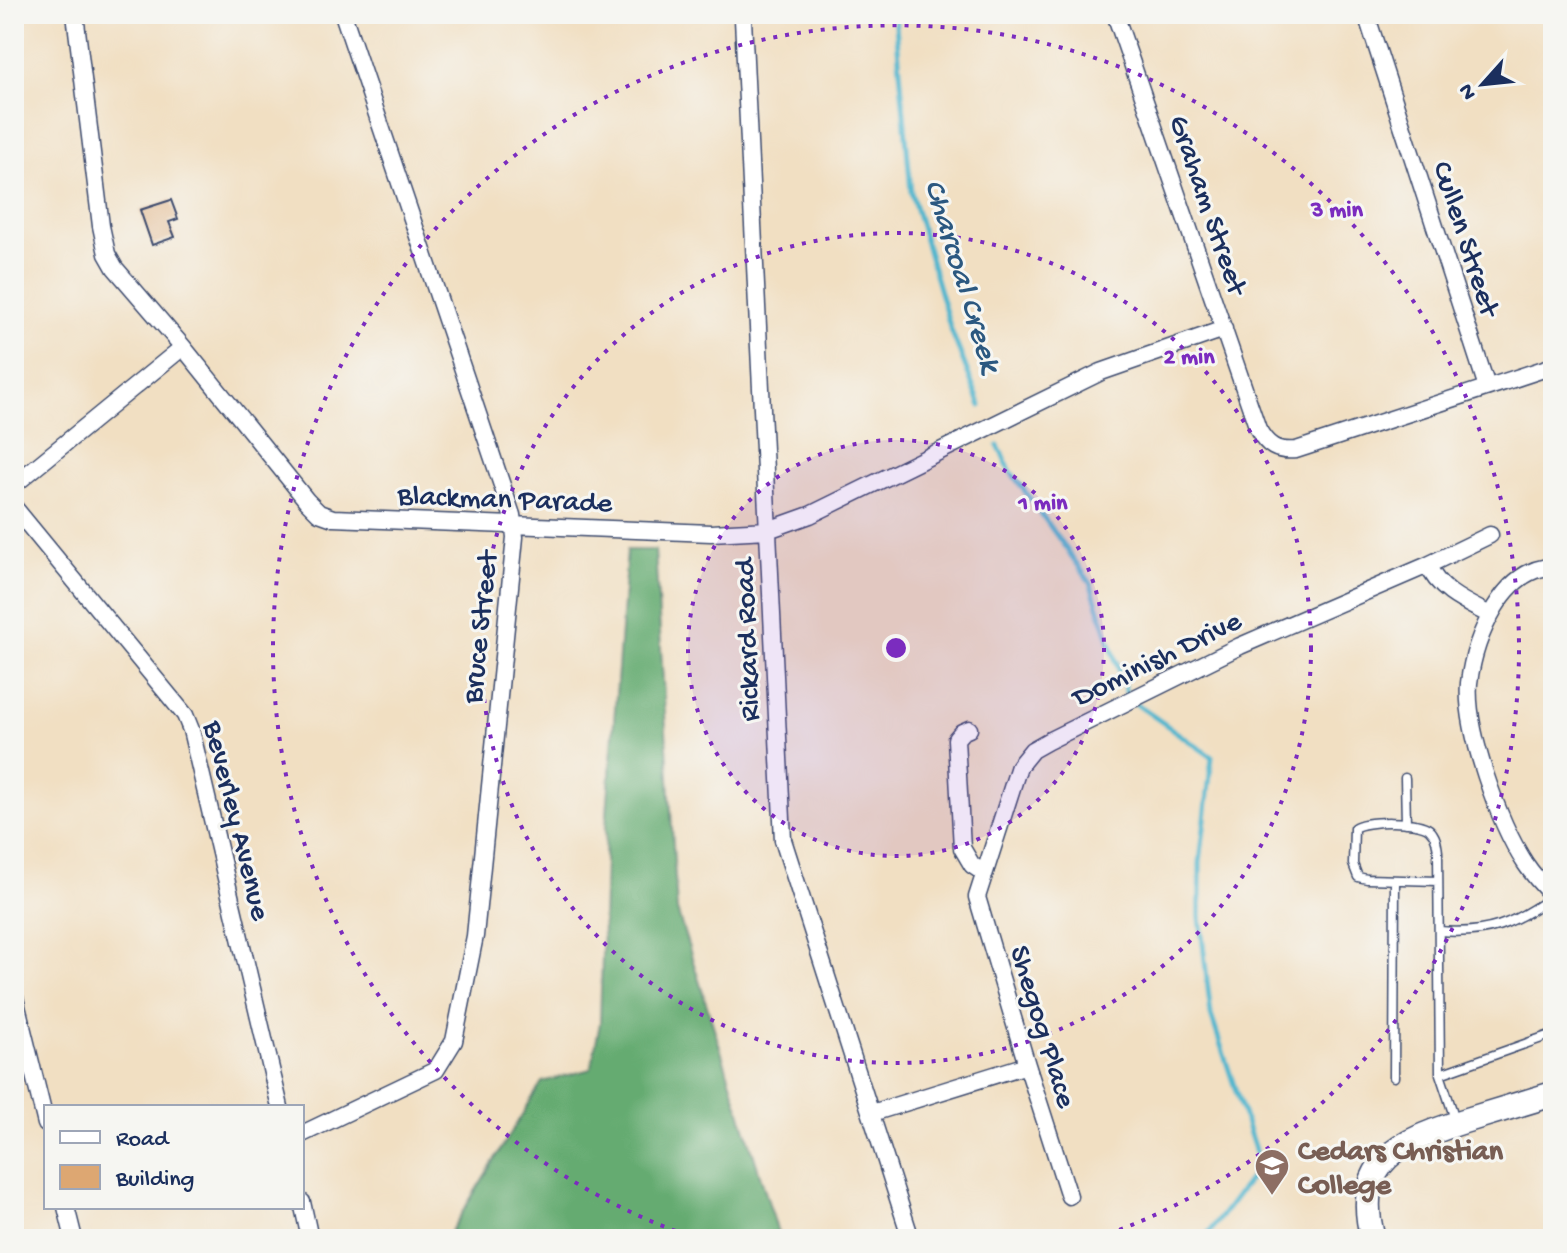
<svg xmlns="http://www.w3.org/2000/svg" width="1567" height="1253" font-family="'Gochi Hand',sans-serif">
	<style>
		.forest { fill: #65ab71; stroke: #406d68; stroke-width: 2 }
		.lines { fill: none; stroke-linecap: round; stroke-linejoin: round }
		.stream { stroke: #4fb6ce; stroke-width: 5 }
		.building { fill: #dda772 }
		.lane-casing { stroke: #3b496d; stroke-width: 11 }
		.street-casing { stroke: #3b496d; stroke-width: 19 }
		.secondary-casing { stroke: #3b496d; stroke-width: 27 }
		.lane { stroke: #fff; stroke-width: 8 }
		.street { stroke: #fff; stroke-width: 16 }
		.secondary { stroke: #fff; stroke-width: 24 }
		.ring { fill: none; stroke: #7b2cbf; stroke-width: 4; stroke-dasharray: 4 8 }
		.labels { text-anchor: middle; stroke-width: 6; stroke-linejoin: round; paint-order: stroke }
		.street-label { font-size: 30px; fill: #1b2f5e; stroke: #f6f6f2 }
		.education-label { font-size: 30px; font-weight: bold; fill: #785e54; stroke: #f6f6f2; text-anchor: start }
		.water-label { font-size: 32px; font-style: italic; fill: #2b5880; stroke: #f6f6f2 }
		.centre { fill: #7b2cbf; stroke: #f6f6f2; stroke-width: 4 }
		.ring-label { font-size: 24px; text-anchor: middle; font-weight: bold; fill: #7b2cbf; stroke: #f6f6f2; stroke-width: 6; stroke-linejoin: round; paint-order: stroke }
	</style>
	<rect width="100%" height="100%" fill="#f6f6f2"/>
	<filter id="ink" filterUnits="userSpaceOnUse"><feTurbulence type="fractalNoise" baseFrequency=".0125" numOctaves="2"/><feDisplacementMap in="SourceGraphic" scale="16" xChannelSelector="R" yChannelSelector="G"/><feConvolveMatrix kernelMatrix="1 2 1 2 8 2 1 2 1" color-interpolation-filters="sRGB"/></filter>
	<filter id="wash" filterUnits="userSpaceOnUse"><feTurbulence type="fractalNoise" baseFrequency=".006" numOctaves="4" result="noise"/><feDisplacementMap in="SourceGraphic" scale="32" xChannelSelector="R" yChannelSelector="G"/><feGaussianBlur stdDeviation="1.8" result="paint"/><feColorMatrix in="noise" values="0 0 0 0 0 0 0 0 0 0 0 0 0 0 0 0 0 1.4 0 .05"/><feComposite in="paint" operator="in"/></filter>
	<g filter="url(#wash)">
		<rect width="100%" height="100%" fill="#f1dfc2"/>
		<path class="forest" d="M627 550H655L677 910 780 1239H446L542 1082 591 1069 600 1023 606 827Z"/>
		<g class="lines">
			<path class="stream" d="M895 14 911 192 951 330 981 406
				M998 446 1011 472 1090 582 1128 698
				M1136 704 1212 757 1200 863V917L1211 1015 1260 1165 1204 1239"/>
		</g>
		<g id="blocks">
			<path class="building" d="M171 200 178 219 169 222 175 237 152 245 140 210Z"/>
		</g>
	</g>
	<g filter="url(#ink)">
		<use href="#blocks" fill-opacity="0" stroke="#3b496d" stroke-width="2"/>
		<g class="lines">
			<defs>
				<path id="lane" d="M1405 778 1406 823
					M1438 881 1367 879 1358 877 1353 864 1354 828C1365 820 1418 820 1429 829 1436 835 1437 844 1438 852L1440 1074 1553 1034
					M1439 931C1488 935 1513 924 1553 896
					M1440 1074 1455 1119
					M1394 1077 1395 880"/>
				<path id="street" d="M75 14 101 226 107 254 115 268 183 347 307 501 319 513 333 518 711 533 768 530 810 515 1101 372 1224 329
					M1115 14 1258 429C1267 446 1277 452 1296 450L1553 366
					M1366 14 1487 387
					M743 19 783 840 911 1239
					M14 485 183 347
					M14 507 185 715 191 730 280 1107
					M1428 565C1438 591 1467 603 1490 615
					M1553 567C1527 567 1508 586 1495 607 1482 629 1472 657 1469 683 1465 730 1499 823 1525 863 1533 875 1543 886 1553 896
					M969 729 962 732 956 739 962 848 972 865 984 873
					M14 994 46 1124
					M872 1113 1027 1065
					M302 1134 436 1070 454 1041 475 936 515 537 512 515 343 14
					M1069 1196 1027 1065 977 897 1019 766 1032 750 1048 741 1240 646 1428 565 1490 535
					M302 1202 310 1239
					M66 1207 74 1239"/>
				<path id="secondary" d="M1373 1239C1351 1160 1402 1141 1464 1121 1494 1112 1523 1103 1553 1094"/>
			</defs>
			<use href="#lane" class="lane-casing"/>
			<use href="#street" class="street-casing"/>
			<use href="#secondary" class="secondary-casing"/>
			<use href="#lane" class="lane"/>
			<use href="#street" class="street"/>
			<use href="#secondary" class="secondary"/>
		</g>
	</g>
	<circle cx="896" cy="648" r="208" fill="#7b2cbf" fill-opacity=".12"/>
	<g class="ring">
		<circle cx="896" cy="648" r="208"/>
		<circle cx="896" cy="648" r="415"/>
		<path d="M698 1239A623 623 0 1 1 1094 1239"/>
	</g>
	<defs>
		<symbol id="school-pin" viewBox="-11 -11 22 30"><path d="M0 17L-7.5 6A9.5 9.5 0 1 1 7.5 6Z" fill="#8d6e63" stroke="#f6f6f2"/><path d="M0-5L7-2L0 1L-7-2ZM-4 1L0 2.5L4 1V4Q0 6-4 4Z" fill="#fff"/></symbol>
	</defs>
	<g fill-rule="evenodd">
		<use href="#school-pin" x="1252" y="1146" width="40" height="54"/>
	</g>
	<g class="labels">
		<g class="street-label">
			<text transform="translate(1210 204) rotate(71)" y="10">Graham Street</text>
			<text transform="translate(1468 238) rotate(72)" y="10">Cullen Street</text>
			<text transform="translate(505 497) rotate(2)" y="10">Blackman Parade</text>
			<text transform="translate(478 627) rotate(-84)" y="10">Bruce Street</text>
			<text transform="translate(745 640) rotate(-92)" y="10">Rickard Road</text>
			<text transform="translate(1156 657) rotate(-26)" y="10">Dominish Drive</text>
			<text transform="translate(239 820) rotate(76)" y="10">Beverley Avenue</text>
			<text transform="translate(1045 1026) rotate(73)" y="10">Shegog Place</text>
		</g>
		<g class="education-label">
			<text x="1298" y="1159">Cedars Christian<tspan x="1298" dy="34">College</tspan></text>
		</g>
		<g class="water-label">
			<text transform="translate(965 275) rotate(73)" y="11">Charcoal Creek</text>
		</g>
	</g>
	<circle cx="896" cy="648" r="12" class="centre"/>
	<g class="ring-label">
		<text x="1337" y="216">3 min</text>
		<text x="1189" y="363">2 min</text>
		<text x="1043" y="509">1 min</text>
	</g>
	<rect width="1567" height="1253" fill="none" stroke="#f6f6f2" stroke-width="48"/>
	<rect x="44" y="1105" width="260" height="104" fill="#f6f6f2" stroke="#9ea6b7" stroke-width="2"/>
	<rect x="60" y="1131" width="40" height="12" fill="#ffffff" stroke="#9ea6b7" stroke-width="2"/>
	<text x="116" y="1145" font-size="24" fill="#1b2f5e">Road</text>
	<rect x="60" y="1165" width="40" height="24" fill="#dda772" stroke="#9ea6b7" stroke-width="2"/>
	<text x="116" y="1185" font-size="24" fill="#1b2f5e">Building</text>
	<g transform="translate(1483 84) rotate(243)" stroke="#f6f6f2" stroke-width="6" paint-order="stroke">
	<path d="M0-6L14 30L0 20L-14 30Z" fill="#1b2f5e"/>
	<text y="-12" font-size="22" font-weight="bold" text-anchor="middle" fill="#1b2f5e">N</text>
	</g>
</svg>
